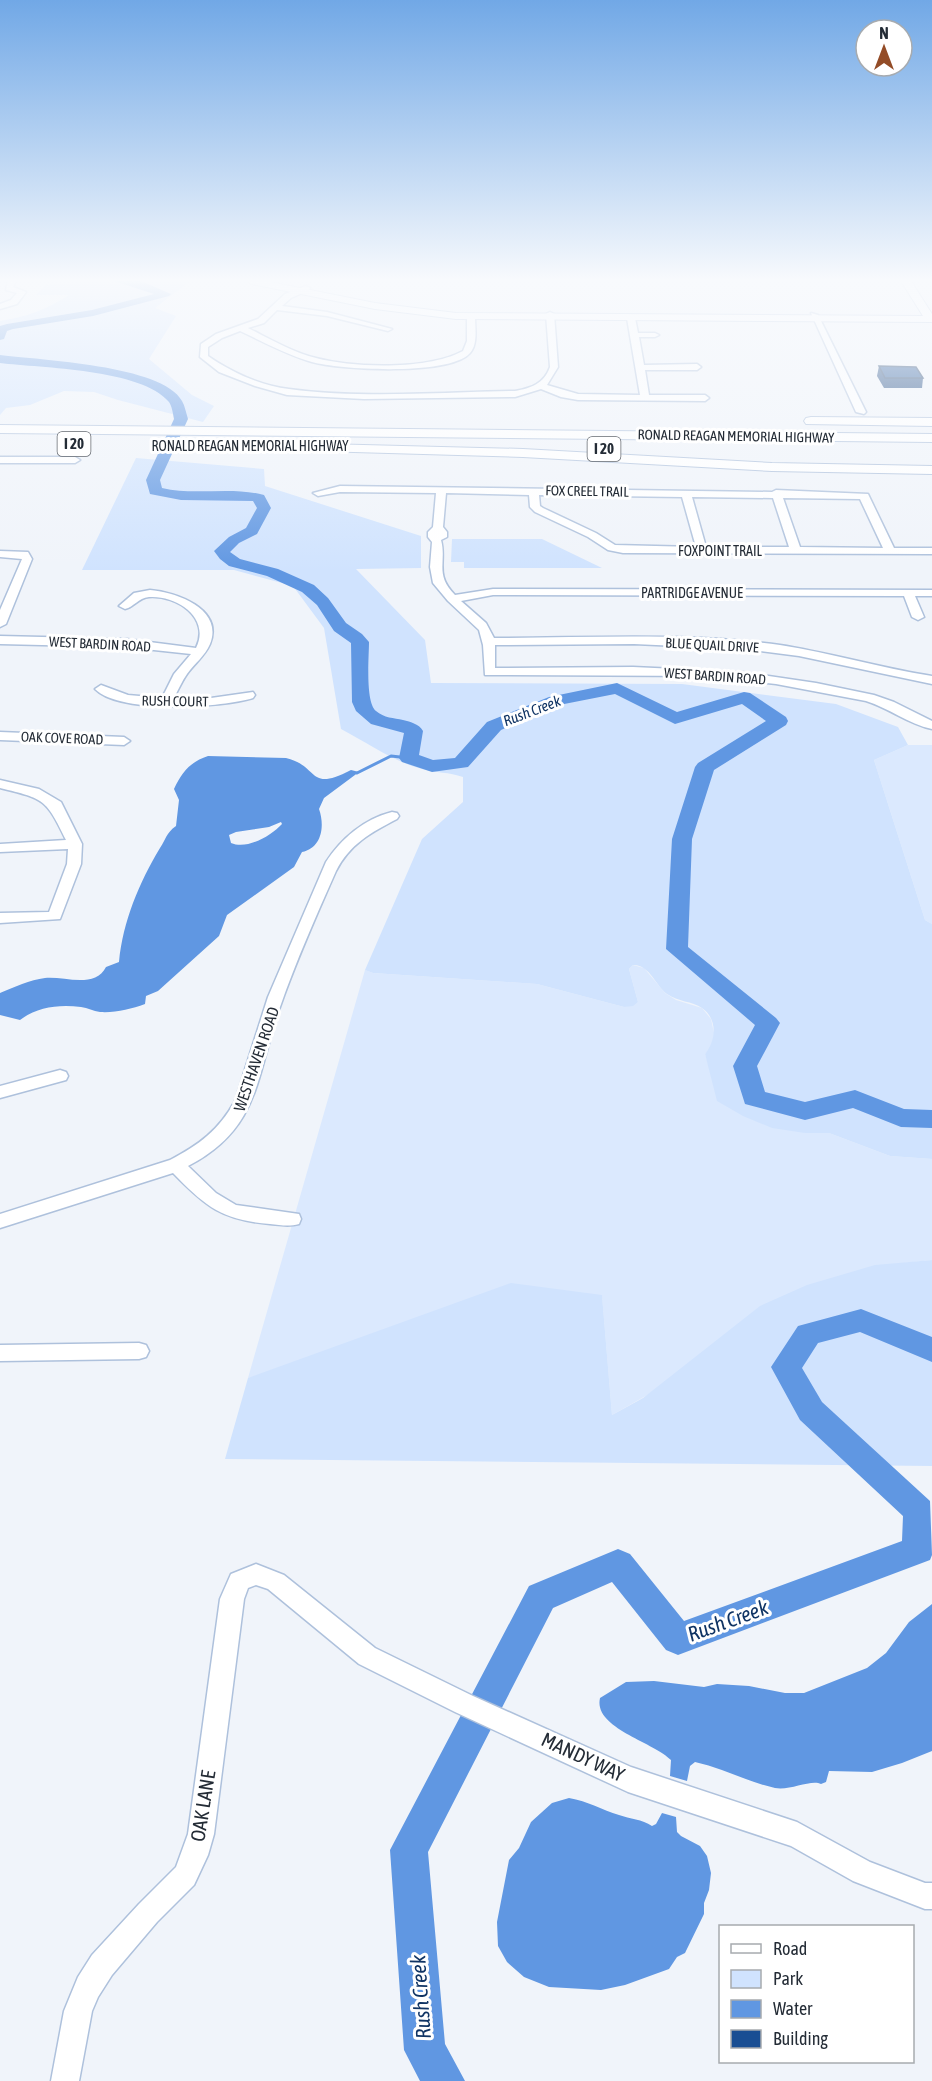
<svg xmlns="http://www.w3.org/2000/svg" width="932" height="2081" font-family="'Asap Condensed',sans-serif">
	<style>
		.built { fill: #dbe9fe }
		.green { fill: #d0e3fe }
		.water { fill: #6097e2; fill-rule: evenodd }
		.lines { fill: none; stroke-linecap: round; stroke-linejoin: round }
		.stream { stroke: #6097e2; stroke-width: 3 }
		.river { fill: #6097e2; fill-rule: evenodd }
		.minor-casing { stroke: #aec1dc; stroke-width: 3 }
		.major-casing { stroke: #aec1dc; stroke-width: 2 }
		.highway-casing { stroke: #aec1dc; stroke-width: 2 }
		.minor { fill: #fff; fill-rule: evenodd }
		.major { fill: #fff; fill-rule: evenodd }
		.highway { fill: #fff; fill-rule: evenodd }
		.wall { fill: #16437e }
		.building { fill: #194e93; stroke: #123767; stroke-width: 1.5 }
		.labels { text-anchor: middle; stroke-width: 6; stroke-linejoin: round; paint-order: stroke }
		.far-street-label { font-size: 14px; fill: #242c36; stroke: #fff }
		.shield { fill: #fff; stroke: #666b72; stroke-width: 1.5 }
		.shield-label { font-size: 15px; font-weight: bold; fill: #242c36 }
		.far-water-label { font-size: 15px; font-style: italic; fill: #103464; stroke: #fff }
		.street-label { font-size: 16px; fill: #242c36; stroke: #fff }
		.near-street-label { font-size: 20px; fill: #242c36; stroke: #fff }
		.near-water-label { font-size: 21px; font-style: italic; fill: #103464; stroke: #fff }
	</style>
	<rect width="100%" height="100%" fill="#f0f4fa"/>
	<path class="built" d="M908 745H932V924L925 920 874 760Z
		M633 965 644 968 665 993 676 1000 702 1008 711 1019 714 1033 713 1045 705 1054 710 1069 805 1133H829L890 1156 932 1159V1260L875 1266 612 1415 602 1296 248 1378 365 970 373 973 537 984 624 1007 638 1002 629 969Z"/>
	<path class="green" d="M78 281H105L112 284 121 281H190L155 308 176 316 149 359 192 395 214 406 203 422 118 400 94 392 64 391 30 405 6 408 0 415V321C26 317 46 310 69 295H36L46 285 75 284Z
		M136 458 264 469 265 486 421 536V568L356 569 425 640 431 683 682 684 836 704 898 727 908 745 874 760 925 920 932 924V1159L890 1156 829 1133H805L772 1128 743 1116 717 1101 705 1054C716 1041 718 1019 702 1008 692 1001 678 1002 667 994 656 986 649 964 633 965L629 969 638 1002 633 1006 624 1007 537 984 373 973 365 970 422 839 463 802V777C449 772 436 773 422 769 394 762 366 742 341 729L324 628 293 586 234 570H82Z
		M452 539H542L602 568H464V562H451Z
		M932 1260V1466L225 1459 248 1378 511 1283 602 1295 612 1415 643 1398 760 1306 807 1285 875 1265Z"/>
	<path class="water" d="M208 756 286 758C320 766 307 793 351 770L359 772 324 798 319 809C325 826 322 848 302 852L294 867 227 915 219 936 158 991 146 996 145 1004C131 1009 115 1013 100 1012 93 1011 88 1008 81 1007 59 1004 37 1007 20 1020L0 1015V993C14 987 30 980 45 978 64 976 95 989 106 967L119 962C123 921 139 883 160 848 166 839 166 833 176 826L179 800 174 789C182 772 190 762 208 756ZM281 822 282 824C271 836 247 850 231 843L229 835 236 832 269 827Z
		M932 1604V1751L902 1763 872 1772 829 1771 826 1782 821 1784C811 1779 790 1791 775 1788 748 1782 722 1768 695 1762L690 1766 687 1781 670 1776 671 1760C654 1742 593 1728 600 1698L626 1682 654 1681 704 1687 717 1684 749 1686 785 1693H804L867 1668 886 1653 909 1622Z
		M569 1798C588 1801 602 1810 619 1815 630 1819 642 1819 652 1826L656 1824 662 1813 676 1817 677 1832 681 1836 700 1846 707 1856 711 1873 709 1890 704 1903V1914L685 1953 677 1957 669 1969 625 1985 601 1990 549 1987 524 1977 507 1962 498 1946 497 1922 509 1860 519 1848 531 1822 552 1803Z"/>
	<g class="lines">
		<path class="stream" d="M357 773 391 756 409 758"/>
		<path class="river" d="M114 281H141L171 294 169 296 93 316 13 329 7 331 4 339 0 340V326L7 324 92 310 154 294Z
			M0 355C39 360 163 365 182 401 185 406 186 413 188 419L160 480 162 488C195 496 230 486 264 495L271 508 257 534 239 543 230 552 240 559 278 569 314 585 328 598 346 623 362 634 369 642C369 657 365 702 376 711 384 718 394 718 403 720 411 722 419 724 423 731L419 755 433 760 455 758 487 722 549 697 617 683 677 712 744 692 750 693 786 717 788 721 786 725 714 770 692 839 688 947 776 1018 780 1023 757 1066 765 1092 805 1102 855 1090 904 1109 932 1110V1128L901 1127 853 1108 805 1120 745 1104 733 1066 755 1025 666 949 672 839 695 767 698 763 766 721 742 704 675 724 615 694 554 706 501 730 468 767 432 772 402 762 399 758 404 733 371 724 356 711 352 702 351 643 334 631 317 605 302 592 267 576 229 566 220 559 214 551 229 537 246 528 257 508 253 501 181 500 150 494 146 480 174 419C173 414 172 406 169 402 142 369 41 368 0 363Z
			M861 1309 932 1337V1362L860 1332 818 1343 802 1368 822 1402 930 1501 932 1555 930 1560 678 1655 666 1650 612 1582 553 1608 428 1852 445 2044 465 2081H420L404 2050 390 1850 529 1586 618 1549 630 1554 684 1621 902 1541 903 1516 800 1420 771 1367 798 1326Z"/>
		<defs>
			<path id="minor" d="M8 281H16L13 287 26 292 17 304 0 309V304L11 300 17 293 6 290Z
				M306 286 310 288 309 290 291 298 282 306 327 312 392 329 388 331 327 316 277 310 264 323 248 328C270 339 292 352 316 358 354 368 428 370 463 351L467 341V317L471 315 475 317C475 328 478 344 470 353 450 376 341 370 312 362 287 355 264 342 240 331L222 338 208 347V356C231 372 261 386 289 389 363 399 441 392 515 391 531 388 544 384 550 367L546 314 550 312 554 314 558 367 547 385 578 394 640 395 627 318 631 316 635 318 638 333H655L659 335 655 337H639L644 365 697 364 701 367 697 370H645L649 395H705L709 398 705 401 578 400 561 397 541 389 515 397 364 399 287 395 255 386 219 372 200 357 201 344 216 334 258 319 285 294Z
				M811 313 818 315 866 412 864 414 856 412Z
				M0 457H75L80 460 75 463H0Z
				M340 486 772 492 776 490 868 494 894 548H932V554L623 553 608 550 588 537 535 512 530 507 529 495 446 493 443 527 447 532V537L441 540C447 562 434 574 455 595L493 589 932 590V596H915L924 617 918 620 912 617 904 596 493 595 461 601 486 623 494 638C589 638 686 632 780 645 831 653 881 668 932 676V684L799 656 744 649 634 644 495 645V668L633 667 741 672 816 683 874 695 894 702 932 721V729C908 724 889 708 866 701L776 684 705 676 485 675 483 645 479 630 448 601 433 583 430 567 432 542 428 537V532L433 527 436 493 340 492 318 496 313 493ZM539 495 682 497 696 547 615 545 596 533 543 508 540 506ZM692 497 773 498 789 547H706ZM783 498 860 499 883 548 800 547Z
				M0 551 28 552 32 559 6 624 0 627V610L22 559 0 557Z
				M150 590C176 592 224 609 210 644 205 656 195 663 187 674 182 681 178 690 174 698H211L253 692 255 695 253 698C222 708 119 714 95 689L101 685 128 695 162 698 174 674 191 654 126 647 0 644V636L126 639 196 648C211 618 177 595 149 597 138 598 134 607 125 609L119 606 134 593Z
				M0 732 124 737 130 741 124 745 0 740Z
				M0 780 39 789 61 802 82 844 81 864 60 919 0 923V913L49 912 67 864 68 849 0 852V844L66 840C46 799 45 799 0 788Z
				M392 812 397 813 399 816 397 819C370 833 350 844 336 871 316 916 296 961 280 1007 256 1075 261 1128 188 1166L216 1193 236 1205 299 1214 301 1219 299 1224C289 1227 280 1225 270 1224 222 1220 206 1207 173 1173L0 1228V1214L170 1160C199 1145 219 1130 235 1101L268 997 326 862C341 839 364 819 392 812Z
				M60 1070 66 1072 68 1076 66 1080 0 1098V1086Z
				M139 1343 146 1345 149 1351 146 1357 139 1359 0 1361V1345Z
				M256 1564 284 1575 375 1648 473 1696 631 1767 797 1822 870 1862 925 1883H932V1909H925L853 1881 791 1846 628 1792 455 1712 359 1664 268 1589 256 1585 248 1588 244 1599 214 1834 208 1855 194 1885 157 1922 112 1975 98 1997 92 2011 79 2081H51L64 2011 78 1977 92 1955 139 1904 176 1867 188 1834 220 1599 231 1574Z"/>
			<path id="major" d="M246 281H265L375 303 456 313 923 316 901 281H911L932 314V322L456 319 375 309 251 284Z"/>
			<path id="highway" d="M811 417 932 418V426L806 424 804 421 806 418Z
				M0 425 932 434V442L0 433Z
				M324 444 523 449 772 463 932 466V474L772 471 523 457 319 451 317 448Z"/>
		</defs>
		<use href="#minor" class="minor-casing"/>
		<use href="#major" class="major-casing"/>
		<use href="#highway" class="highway-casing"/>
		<use href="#minor" class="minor"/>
		<use href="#major" class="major"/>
		<use href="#highway" class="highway"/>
	</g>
	<path class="wall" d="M879 366 923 378 922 388H884L877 376Z"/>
	<path class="building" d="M879 366 916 367 923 378H885Z"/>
	<linearGradient id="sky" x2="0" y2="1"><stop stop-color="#71a8e6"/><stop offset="0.49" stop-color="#f8fafd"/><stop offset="1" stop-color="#f8fafd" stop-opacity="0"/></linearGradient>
	<rect width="932" height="572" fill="url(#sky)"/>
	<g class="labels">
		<g class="far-street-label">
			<text transform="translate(736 436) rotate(1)" y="5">RONALD REAGAN MEMORIAL HIGHWAY</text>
			<text x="250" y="451">RONALD REAGAN MEMORIAL HIGHWAY</text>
			<text transform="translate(587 491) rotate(1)" y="5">FOX CREEL TRAIL</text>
			<text x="720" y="556">FOXPOINT TRAIL</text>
			<text x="692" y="598">PARTRIDGE AVENUE</text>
			<text transform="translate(100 644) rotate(3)" y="5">WEST BARDIN ROAD</text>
			<text transform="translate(712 645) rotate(3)" y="5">BLUE QUAIL DRIVE</text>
			<text transform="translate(715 676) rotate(4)" y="5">WEST BARDIN ROAD</text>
			<text transform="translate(175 701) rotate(1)" y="5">RUSH COURT</text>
			<text transform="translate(62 738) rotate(2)" y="5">OAK COVE ROAD</text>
		</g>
		<g class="shield">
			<rect x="57.5" y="432" width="33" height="24" rx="4.5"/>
			<rect x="587.5" y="437" width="33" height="24" rx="4.5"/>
		</g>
		<g class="shield-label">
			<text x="74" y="449">I 20</text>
			<text x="604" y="454">I 20</text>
		</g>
		<g class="far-water-label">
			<text transform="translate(532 711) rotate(-21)" y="5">Rush Creek</text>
		</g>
		<g class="street-label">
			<text transform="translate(256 1059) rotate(-71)" y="6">WESTHAVEN ROAD</text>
		</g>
		<g class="near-street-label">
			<text transform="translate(583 1757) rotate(25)" y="7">MANDY WAY</text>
			<text transform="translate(203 1806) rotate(-81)" y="7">OAK LANE</text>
		</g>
		<g class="near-water-label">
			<text transform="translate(728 1621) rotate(-20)" y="7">Rush Creek</text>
			<text transform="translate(421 1997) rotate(-94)" y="7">Rush Creek</text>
		</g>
	</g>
	<rect x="719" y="1925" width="195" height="138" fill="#ffffff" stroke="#a7abaf" stroke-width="1.5"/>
	<rect x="731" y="1944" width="30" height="9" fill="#ffffff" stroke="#a7abaf" stroke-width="1.5"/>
	<text x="773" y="1955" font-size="18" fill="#242c36">Road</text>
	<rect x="731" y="1970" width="30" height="18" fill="#d0e3fe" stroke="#a7abaf" stroke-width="1.5"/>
	<text x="773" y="1985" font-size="18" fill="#242c36">Park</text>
	<rect x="731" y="2000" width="30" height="18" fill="#6097e2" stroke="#a7abaf" stroke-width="1.5"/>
	<text x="773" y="2015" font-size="18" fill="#242c36">Water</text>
	<rect x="731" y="2030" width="30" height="18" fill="#194e93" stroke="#a7abaf" stroke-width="1.5"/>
	<text x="773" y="2045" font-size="18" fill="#242c36">Building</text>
	<g transform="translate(884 48)"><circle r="28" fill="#ffffff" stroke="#a7abaf" stroke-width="1.5"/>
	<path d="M0-4.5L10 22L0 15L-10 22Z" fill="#934c27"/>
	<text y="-9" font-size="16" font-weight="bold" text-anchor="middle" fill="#242c36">N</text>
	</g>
</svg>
